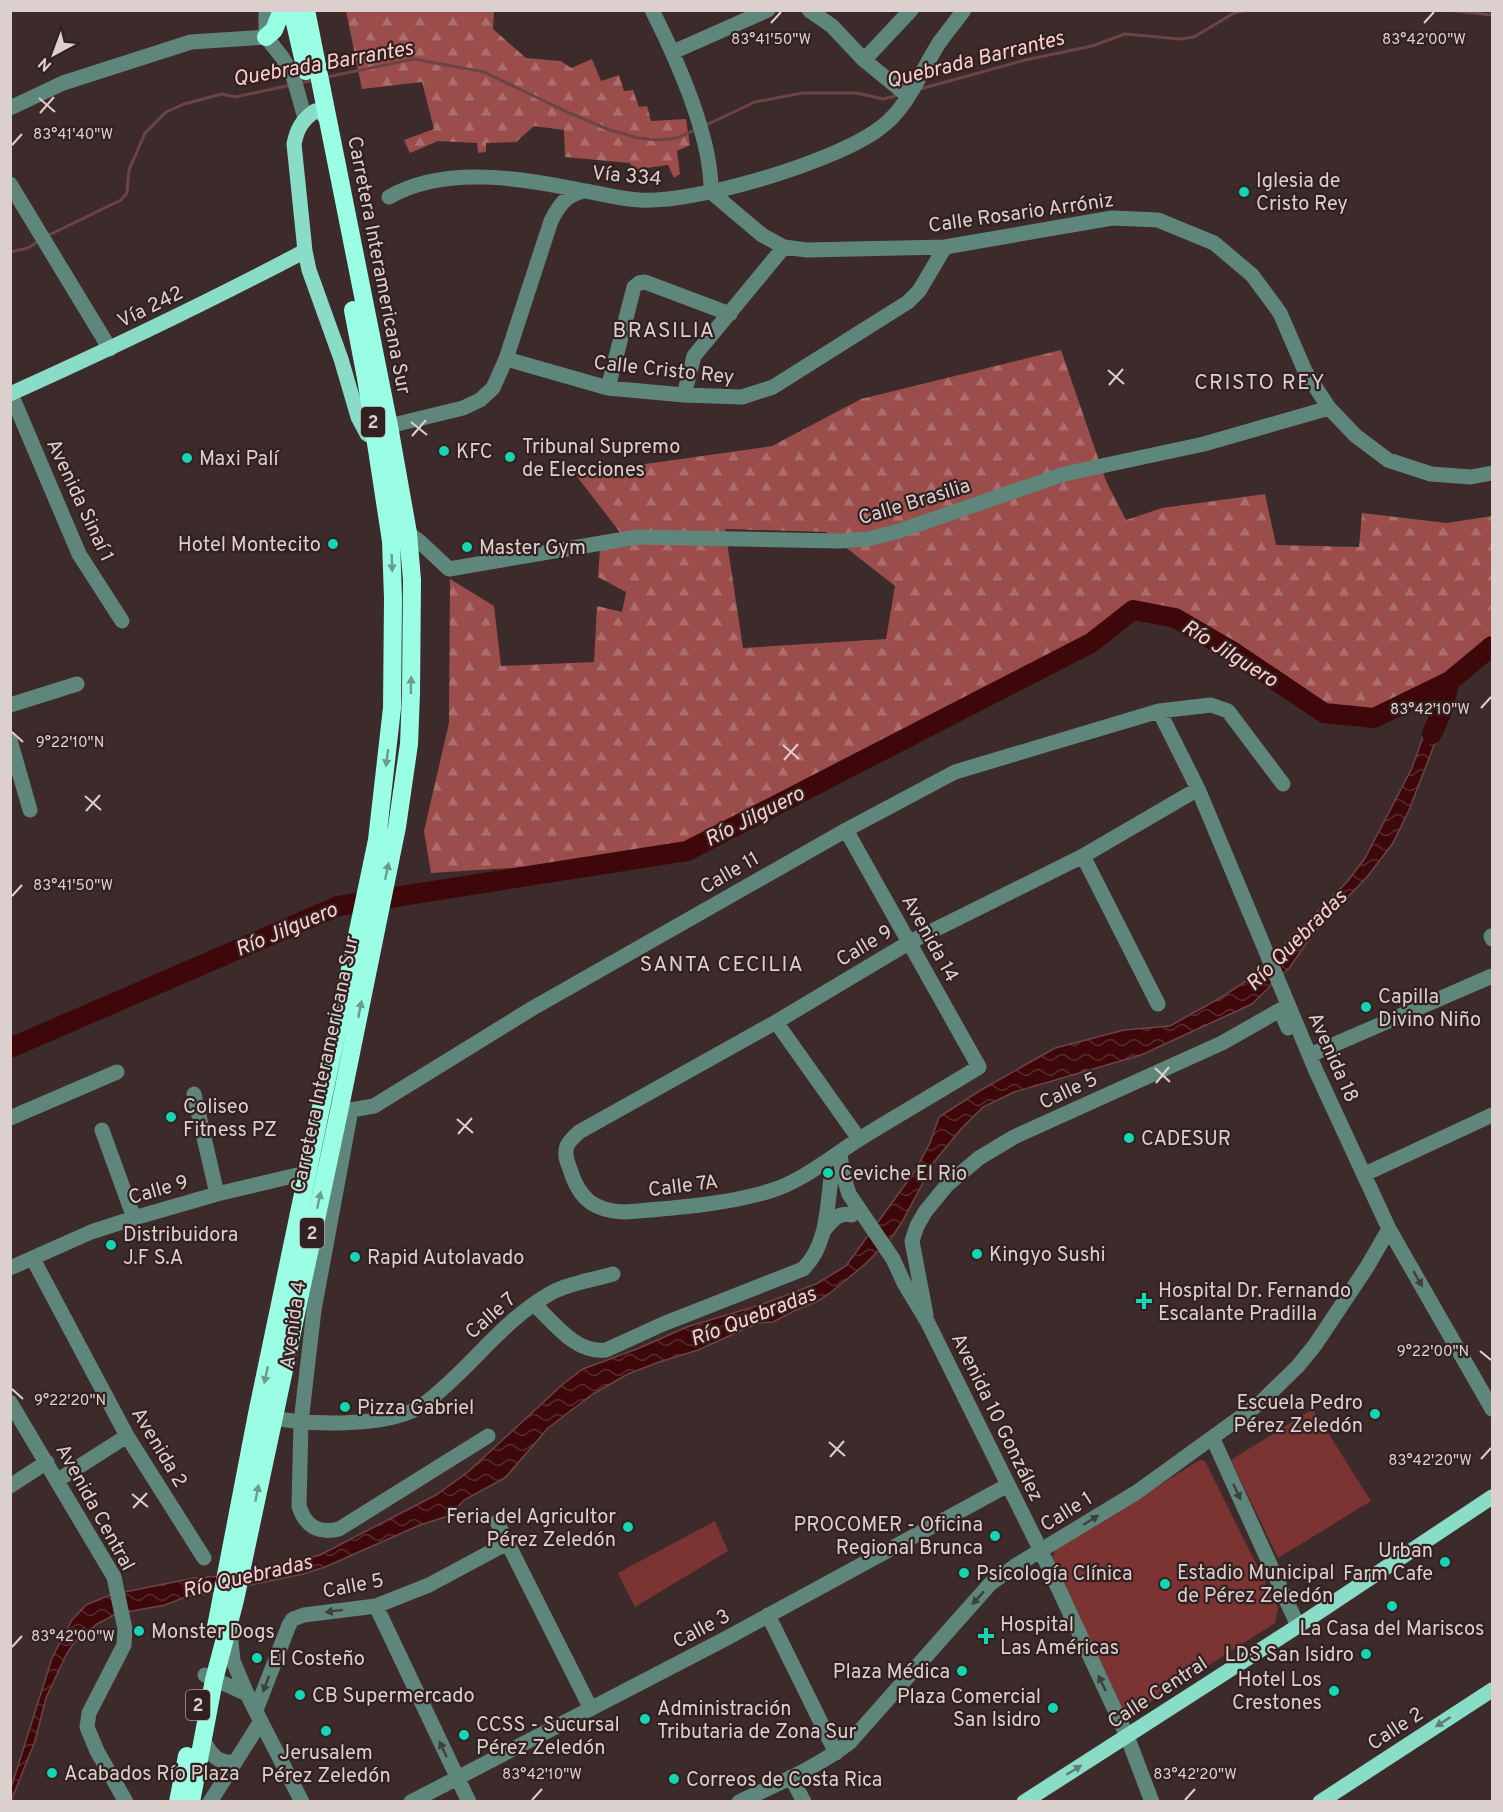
<svg xmlns="http://www.w3.org/2000/svg" width="1503" height="1812" font-family="Overpass,sans-serif">
	<style>
		.green { fill: #7c3433 }
		.forest { fill: url(#forest-firs); fill-rule: evenodd }
		.water { fill: url(#water-waves); stroke: #6d4446; stroke-width: 1.5 }
		.lines { fill: none; stroke-linecap: round; stroke-linejoin: round }
		.stream { stroke: #6d4446; stroke-width: 3 }
		.river { stroke: #3e080b; stroke-width: 20 }
		.minor { stroke: #5f867b; stroke-width: 15 }
		.major { stroke: #89dcc6; stroke-width: 15 }
		.highway { stroke: #99fee4; stroke-width: 18 }
		.oneway { fill: #6b9b8c }
		.oneway2 { fill: #403f3b }
		.oneway3 { fill: #5e7e73 }
		.ticks { fill: none; stroke: #dcd0cf; stroke-width: 2 }
		.poi-dot { fill: #16d5b3; stroke: #322120; stroke-width: 2 }
		.labels { text-anchor: middle; stroke-width: 4.5; stroke-linejoin: round; paint-order: stroke }
		.shield { fill: #322120; stroke: #a99c9a; stroke-width: 1.5 }
		.shield-label { font-size: 18px; font-weight: bold; fill: #dcd0cf }
		.street-label { font-size: 20px; fill: #dcd0cf; stroke: #322120 }
		.poi-label { font-size: 20px; fill: #dcd0cf; stroke: #322120; text-anchor: start }
		.water-label { font-size: 21px; font-style: italic; fill: #fecfcc; stroke: #322120 }
		.neighbourhood-label { font-size: 21px; letter-spacing: 1.5px; fill: #dcd0cf; stroke: #322120 }
		.ticks-label { font-size: 15px; text-anchor: middle; fill: #dcd0cf; stroke: #322120; stroke-width: 4.5; stroke-linejoin: round; paint-order: stroke }
	</style>
	<defs>
		<pattern id="forest-firs" width="22" height="20" patternUnits="userSpaceOnUse" patternTransform="scale(1.5)"><rect width="22" height="20" fill="#9a4d4b"/><path d="M5 1l3.5 6h-7zM16 11l3.5 6h-7z" fill="#ac6e6c"/></pattern>
		<pattern id="water-waves" width="16" height="10" patternUnits="userSpaceOnUse" patternTransform="scale(1.5)"><rect width="16" height="10" fill="#3e080b"/><path d="M0 5q4-4 8 0t8 0" fill="none" stroke="#592b2e"/></pattern>
	</defs>
	<rect width="100%" height="100%" fill="#3c2b2a"/>
	<path class="green" d="M1313 1409 1371 1501 1278 1558 1231 1460Z
		M1200 1460 1205 1461 1278 1608 1275 1623 1139 1709H1123L1052 1559 1055 1550Z
		M715 1521 728 1551 635 1607 618 1573Z"/>
	<path class="forest" d="M346 11H494L493 29 526 58 561 61 571 68 592 59 601 81 619 75 624 91 633 90 639 107 647 106 651 121 686 119 690 145 677 151 680 174 674 178 668 165 633 170 630 163 565 157 564 130 534 126 516 142 486 143V152L478 153 477 143 438 141 410 153 404 140 434 129 422 82 362 89Z
		M1061 350 1106 481 1126 520 1162 508 1265 494 1276 545 1359 547 1362 513 1447 523 1492 516V646L1450 681 1374 718 1336 714 1178 620 1133 610 1091 643 687 851 622 861 431 873 424 831 449 723 450 579 494 606 501 666 594 662 597 606 622 612 626 592 598 577 600 549 629 544 575 474 772 446 861 399ZM725 529 826 532 895 586 886 639 743 648Z"/>
	<path class="water" d="M1442 711 1443 722 1409 810 1393 843 1367 877 1314 932 1290 967 1252 1004 1141 1055 1014 1092 983 1107 961 1129 934 1162 902 1222 892 1237 863 1266 830 1293 816 1302 794 1311 773 1322 758 1323 698 1350 659 1362 628 1374 593 1394 548 1428 505 1478 464 1500 453 1512 445 1517 420 1525 325 1567 303 1574 213 1593 188 1596 165 1605 116 1614 97 1624 73 1644 66 1655 46 1698 35 1741 11 1801V1788L52 1658 72 1620 86 1605 110 1595 194 1578 223 1576 266 1568 320 1555 436 1495 468 1472 563 1384 583 1369 637 1349 687 1327 763 1304 816 1284 846 1266 915 1171 930 1143 939 1117 981 1090 1055 1048 1124 1030 1170 1026 1220 998 1262 971 1282 947 1347 882 1365 858 1412 768 1430 717Z"/>
	<g class="lines">
		<path class="stream" d="M1302 10H1316
			M1447 10 1492 15
			M327 77 414 59 484 72 567 112 607 129 638 138 658 140 677 138 697 129
			M300 83 314 80
			M920 89 1025 60 1092 46 1125 34 1180 39 1194 37 1234 13 1247 10
			M706 125 755 102 802 93H857L883 99 899 95
			M47 236 121 200 127 193 129 170 145 133 166 112 184 104 222 94 235 97 291 85
			M10 252 28 248 39 241"/>
		<path class="river" d="M1432 734 1442 711 1450 681 1492 646
			M10 1048 338 906 687 851 1091 643 1133 610 1175 618 1235 653 1324 713 1374 718 1450 681"/>
		<path class="minor" d="M266 10V37L282 57 293 76 305 118
			M652 10C677 60 712 137 711 192L762 235 784 247 807 250 945 247 1112 218 1158 220 1214 243 1252 275 1280 313 1305 371 1329 408 1356 436 1388 460 1431 474 1471 477 1492 473
			M809 10 832 26 864 60 911 10
			M673 52 768 10
			M864 60 908 96
			M10 108 63 83 191 42 266 37
			M10 184 110 349
			M389 197C446 164 524 179 585 191 603 194 620 199 639 200 694 204 836 162 880 128 908 108 921 71 939 43 947 32 956 21 964 10
			M506 359 608 388 684 395 742 397 773 387 908 302 919 291 945 247
			M608 388 634 287 639 283 645 282 730 314
			M11 394 79 554 122 621
			M684 395 694 356 784 247
			M389 426 463 408 480 400 493 388 506 359 551 221C559 205 566 195 584 191
			M408 533 419 541 449 569 637 537 840 541 868 539 899 531 1064 474 1204 444 1329 408
			M10 705 77 684
			M1159 711 1198 789 1316 1071 1389 1229 1492 1409
			M10 740 30 810
			M846 830 979 1067C940 1091 900 1114 861 1138 832 1156 803 1181 770 1191 724 1205 672 1208 625 1212 594 1211 579 1199 570 1169 567 1162 564 1154 567 1146 569 1141 575 1136 579 1132L776 1022 910 942 1083 856 1198 789
			M1083 856 1158 1004
			M1491 936 1492 939
			M776 1022 859 1139
			M1310 1055 1492 976
			M194 1094 217 1194
			M340 1107 351 1110 374 1106 533 1008 846 830 955 772 1159 711 1211 705 1228 711 1283 784
			M351 1110 314 1310 301 1422 299 1506C305 1526 318 1534 339 1529L488 1436
			M10 1118 117 1072
			M102 1130 134 1218
			M840 1153 842 1171 849 1194 893 1259 904 1283 927 1321 1041 1551 1127 1736 1152 1802
			M1365 1174 1492 1115
			M825 1229C833 1219 839 1212 852 1215
			M33 1259 127 1436 204 1558
			M10 1268 91 1232 134 1218 217 1194 297 1175 309 1173 318 1175
			M534 1304C554 1323 576 1354 606 1350L663 1324 803 1269C827 1246 827 1209 831 1178
			M926 1315 912 1241 917 1226 925 1212 947 1185 979 1158 1014 1137 1222 1043 1280 1010 1288 1028
			M10 1402 114 1577 125 1629 124 1645 89 1713 87 1727 97 1751 126 1802
			M263 1416C302 1425 391 1429 424 1404 469 1371 501 1321 551 1293 569 1283 593 1280 613 1274
			M1213 1439 1298 1626
			M58 1480 127 1436
			M10 1486 47 1462
			M497 1522 591 1709
			M376 1606 469 1802
			M768 1615 836 1753
			M230 1632 233 1661 247 1694 302 1802
			M205 1675 247 1694
			M256 1710 289 1625 293 1619 304 1615 376 1606 429 1585 507 1543
			M203 1740C211 1754 217 1764 235 1762
			M791 1777 804 1802
			M210 1802 261 1721
			M411 1802 725 1639 1008 1485
			M739 1802C777 1784 818 1767 850 1742L990 1584 1015 1566 1137 1492 1260 1403 1298 1366 1315 1345 1367 1267 1389 1229"/>
		<path class="major" d="M329 122 321 112 315 111C302 120 297 129 294 144L305 251 309 270 341 359 358 417 367 434 376 439
			M10 394C110 349 208 302 305 251
			M1024 1802 1298 1626 1492 1497
			M1320 1802 1492 1690"/>
		<path class="highway" d="M292 10 306 71
			M266 37 274 30 282 10
			M216 1627 257 1414 377 840 392 708 393 598 391 541 366 378 353 310
			M178 1802 187 1756
			M191 1802 214 1680 235 1600 340 1107 397 827 409 744 411 694 412 580 408 533 389 426 306 10"/>
	</g>
	<defs><path id="oneway-solid" d="M-6-.8H1V-3.2L6.5 0L1 3.2V.8H-6Z" transform="scale(1.5)"/></defs>
	<g class="oneway">
		<use href="#oneway-solid" transform="translate(392 563) rotate(88)"/>
		<use href="#oneway-solid" transform="translate(411 685) rotate(-89)"/>
		<use href="#oneway-solid" transform="translate(387 758) rotate(97)"/>
		<use href="#oneway-solid" transform="translate(387 871) rotate(-78)"/>
		<use href="#oneway-solid" transform="translate(360 1009) rotate(-79)"/>
		<use href="#oneway-solid" transform="translate(319 1200) rotate(-78)"/>
		<use href="#oneway-solid" transform="translate(266 1375) rotate(102)"/>
		<use href="#oneway-solid" transform="translate(257 1493) rotate(-79)"/>
	</g>
	<g class="oneway2">
		<use href="#oneway-solid" transform="translate(1418 1279) rotate(60)"/>
		<use href="#oneway-solid" transform="translate(1237 1492) rotate(65)"/>
		<use href="#oneway-solid" transform="translate(1091 1520) rotate(-32)"/>
		<use href="#oneway-solid" transform="translate(978 1598) rotate(132)"/>
		<use href="#oneway-solid" transform="translate(334 1611) rotate(173)"/>
		<use href="#oneway-solid" transform="translate(1102 1683) rotate(-115)"/>
		<use href="#oneway-solid" transform="translate(266 1684) rotate(111)"/>
		<use href="#oneway-solid" transform="translate(443 1749) rotate(-115)"/>
	</g>
	<g class="oneway3">
		<use href="#oneway-solid" transform="translate(1443 1722) rotate(147)"/>
		<use href="#oneway-solid" transform="translate(1074 1770) rotate(-32)"/>
	</g>
	<path class="ticks" d="M771 23 781 12M1424 23 1434 12M39 98 55 112M40 113 54 97M12 145 22 134M1108 370 1124 384M1109 385 1123 369M411 422 427 435M412 436 426 420M1481 708 1491 697M12 732 23 742M783 745 799 759M784 760 798 744M85 796 101 810M86 811 100 795M12 896 22 885M1155 1068 1170 1082M1156 1083 1169 1067M457 1119 473 1133M458 1134 472 1118M1480 1351 1491 1360M12 1389 23 1399M829 1442 845 1456M830 1457 844 1441M1481 1459 1491 1448M132 1494 148 1507M133 1508 147 1493M12 1647 22 1636M532 1800 542 1789M1185 1800 1195 1789"/>
	<g class="poi-dot">
		<circle cx="1244" cy="192" r="6"/>
		<circle cx="444" cy="451" r="6"/>
		<circle cx="510" cy="457" r="6"/>
		<circle cx="187" cy="458" r="6"/>
		<circle cx="333" cy="544" r="6"/>
		<circle cx="467" cy="547" r="6"/>
		<circle cx="1366" cy="1007" r="6"/>
		<circle cx="171" cy="1117" r="6"/>
		<circle cx="1129" cy="1138" r="6"/>
		<circle cx="828" cy="1173" r="6"/>
		<circle cx="111" cy="1245" r="6"/>
		<circle cx="977" cy="1254" r="6"/>
		<circle cx="355" cy="1257" r="6"/>
		<path d="M1141 1292h6v6h6v6h-6v6h-6v-6h-6v-6h6z"/>
		<circle cx="345" cy="1407" r="6"/>
		<circle cx="1375" cy="1414" r="6"/>
		<circle cx="628" cy="1527" r="6"/>
		<circle cx="995" cy="1536" r="6"/>
		<circle cx="1445" cy="1562" r="6"/>
		<circle cx="964" cy="1573" r="6"/>
		<circle cx="1165" cy="1584" r="6"/>
		<circle cx="1392" cy="1606" r="6"/>
		<circle cx="139" cy="1631" r="6"/>
		<path d="M983 1627h6v6h6v6h-6v6h-6v-6h-6v-6h6z"/>
		<circle cx="1366" cy="1654" r="6"/>
		<circle cx="257" cy="1658" r="6"/>
		<circle cx="962" cy="1671" r="6"/>
		<circle cx="1334" cy="1691" r="6"/>
		<circle cx="300" cy="1695" r="6"/>
		<circle cx="1053" cy="1708" r="6"/>
		<circle cx="645" cy="1719" r="6"/>
		<circle cx="326" cy="1731" r="6"/>
		<circle cx="464" cy="1735" r="6"/>
		<circle cx="52" cy="1773" r="6"/>
		<circle cx="674" cy="1779" r="6"/>
	</g>
	<g class="labels">
		<g class="shield">
			<rect x="361" y="407" width="24" height="30" rx="4.5"/>
			<rect x="300" y="1218" width="24" height="30" rx="4.5"/>
			<rect x="186" y="1690" width="24" height="30" rx="4.5"/>
		</g>
		<g class="shield-label">
			<text x="373" y="428">2</text>
			<text x="312" y="1239">2</text>
			<text x="198" y="1711">2</text>
		</g>
		<g class="street-label">
			<text transform="translate(627 175) rotate(5)" y="7">Vía 334</text>
			<text transform="translate(1021 212) rotate(-8)" y="7">Calle Rosario Arróniz</text>
			<text transform="translate(380 265) rotate(79)" y="7">Carretera Interamericana Sur</text>
			<text transform="translate(150 306) rotate(-26)" y="7">Vía 242</text>
			<text transform="translate(664 369) rotate(6)" y="7">Calle Cristo Rey</text>
			<text transform="translate(81 500) rotate(65)" y="7">Avenida Sinaí 1</text>
			<text transform="translate(914 501) rotate(-17)" y="7">Calle Brasilia</text>
			<text transform="translate(729 872) rotate(-30)" y="7">Calle 11</text>
			<text transform="translate(931 938) rotate(61)" y="7">Avenida 14</text>
			<text transform="translate(864 945) rotate(-31)" y="7">Calle 9</text>
			<text transform="translate(1334 1057) rotate(66)" y="7">Avenida 18</text>
			<text transform="translate(324 1064) rotate(-78)" y="7">Carretera Interamericana Sur</text>
			<text transform="translate(1068 1090) rotate(-25)" y="7">Calle 5</text>
			<text transform="translate(683 1185) rotate(-7)" y="7">Calle 7A</text>
			<text transform="translate(158 1189) rotate(-16)" y="7">Calle 9</text>
			<text transform="translate(490 1315) rotate(-41)" y="7">Calle 7</text>
			<text transform="translate(292 1325) rotate(-82)" y="7">Avenida 4</text>
			<text transform="translate(998 1417) rotate(64)" y="7">Avenida 10 González</text>
			<text transform="translate(160 1447) rotate(59)" y="7">Avenida 2</text>
			<text transform="translate(96 1507) rotate(61)" y="7">Avenida Central</text>
			<text transform="translate(1066 1511) rotate(-32)" y="7">Calle 1</text>
			<text transform="translate(353 1585) rotate(-11)" y="7">Calle 5</text>
			<text transform="translate(701 1628) rotate(-28)" y="7">Calle 3</text>
			<text transform="translate(1157 1692) rotate(-33)" y="7">Calle Central</text>
			<text transform="translate(1395 1728) rotate(-33)" y="7">Calle 2</text>
		</g>
		<g class="poi-label">
			<text x="1256" y="187">Iglesia de<tspan x="1256" dy="23">Cristo Rey</tspan></text>
			<text x="522" y="453">Tribunal Supremo<tspan x="522" dy="23">de Elecciones</tspan></text>
			<text x="456" y="458">KFC</text>
			<text x="199" y="465">Maxi Palí</text>
			<text x="321" y="551" text-anchor="end">Hotel Montecito</text>
			<text x="479" y="554">Master Gym</text>
			<text x="1378" y="1003">Capilla<tspan x="1378" dy="23">Divino Niño</tspan></text>
			<text x="183" y="1113">Coliseo<tspan x="183" dy="23">Fitness PZ</tspan></text>
			<text x="1141" y="1145">CADESUR</text>
			<text x="840" y="1180">Ceviche El Rio</text>
			<text x="123" y="1241">Distribuidora<tspan x="123" dy="23">J.F S.A</tspan></text>
			<text x="989" y="1261">Kingyo Sushi</text>
			<text x="367" y="1264">Rapid Autolavado</text>
			<text x="1158" y="1297">Hospital Dr. Fernando<tspan x="1158" dy="23">Escalante Pradilla</tspan></text>
			<text x="1363" y="1409" text-anchor="end">Escuela Pedro<tspan x="1363" dy="23">Pérez Zeledón</tspan></text>
			<text x="357" y="1414">Pizza Gabriel</text>
			<text x="616" y="1523" text-anchor="end">Feria del Agricultor<tspan x="616" dy="23">Pérez Zeledón</tspan></text>
			<text x="983" y="1531" text-anchor="end">PROCOMER - Oficina<tspan x="983" dy="23">Regional Brunca</tspan></text>
			<text x="1433" y="1557" text-anchor="end">Urban<tspan x="1433" dy="23">Farm Cafe</tspan></text>
			<text x="1177" y="1579">Estadio Municipal<tspan x="1177" dy="23">de Pérez Zeledón</tspan></text>
			<text x="976" y="1580">Psicología Clínica</text>
			<text x="1000" y="1631">Hospital<tspan x="1000" dy="23">Las Américas</tspan></text>
			<text x="1392" y="1635" text-anchor="middle">La Casa del Mariscos</text>
			<text x="151" y="1638">Monster Dogs</text>
			<text x="1354" y="1661" text-anchor="end">LDS San Isidro</text>
			<text x="269" y="1665">El Costeño</text>
			<text x="950" y="1678" text-anchor="end">Plaza Médica</text>
			<text x="1322" y="1686" text-anchor="end">Hotel Los<tspan x="1322" dy="23">Crestones</tspan></text>
			<text x="312" y="1702">CB Supermercado</text>
			<text x="1041" y="1703" text-anchor="end">Plaza Comercial<tspan x="1041" dy="23">San Isidro</tspan></text>
			<text x="657" y="1715">Administración<tspan x="657" dy="23">Tributaria de Zona Sur</tspan></text>
			<text x="476" y="1731">CCSS - Sucursal<tspan x="476" dy="23">Pérez Zeledón</tspan></text>
			<text x="326" y="1759" text-anchor="middle">Jerusalem<tspan x="326" dy="23">Pérez Zeledón</tspan></text>
			<text x="64" y="1780">Acabados Río Plaza</text>
			<text x="686" y="1786">Correos de Costa Rica</text>
		</g>
		<g class="water-label">
			<text transform="translate(975 59) rotate(-14)" y="7">Quebrada Barrantes</text>
			<text transform="translate(323 63) rotate(-10)" y="7">Quebrada Barrantes</text>
			<text transform="translate(1230 653) rotate(32)" y="7">Río Jilguero</text>
			<text transform="translate(754 816) rotate(-27)" y="7">Río Jilguero</text>
			<text transform="translate(286 929) rotate(-23)" y="7">Río Jilguero</text>
			<text transform="translate(1296 940) rotate(-45)" y="7">Río Quebradas</text>
			<text transform="translate(753 1316) rotate(-21)" y="7">Río Quebradas</text>
			<text transform="translate(247 1576) rotate(-13)" y="7">Río Quebradas</text>
		</g>
		<g class="neighbourhood-label">
			<text x="664" y="337">BRASILIA</text>
			<text x="1260" y="389">CRISTO REY</text>
			<text x="722" y="971">SANTA CECILIA</text>
		</g>
	</g>
	<g class="ticks-label">
		<text x="771" y="44">83°41'50"W</text>
		<text x="1424" y="44">83°42'00"W</text>
		<text x="73" y="139">83°41'40"W</text>
		<text x="1430" y="714">83°42'10"W</text>
		<text x="70" y="747">9°22'10"N</text>
		<text x="73" y="890">83°41'50"W</text>
		<text x="1433" y="1356">9°22'00"N</text>
		<text x="70" y="1405">9°22'20"N</text>
		<text x="1430" y="1465">83°42'20"W</text>
		<text x="73" y="1641">83°42'00"W</text>
		<text x="542" y="1779">83°42'10"W</text>
		<text x="1195" y="1779">83°42'20"W</text>
	</g>
	<rect width="1503" height="1812" fill="none" stroke="#dcd0cf" stroke-width="24"/>
	<g transform="translate(54 54) rotate(221)" stroke="#322120" stroke-width="4.5" paint-order="stroke">
	<path d="M0-4.5L10 22L0 15L-10 22Z" fill="#dcd0cf"/>
	<text y="-9" font-size="16" font-weight="bold" text-anchor="middle" fill="#dcd0cf">N</text>
	</g>
</svg>
